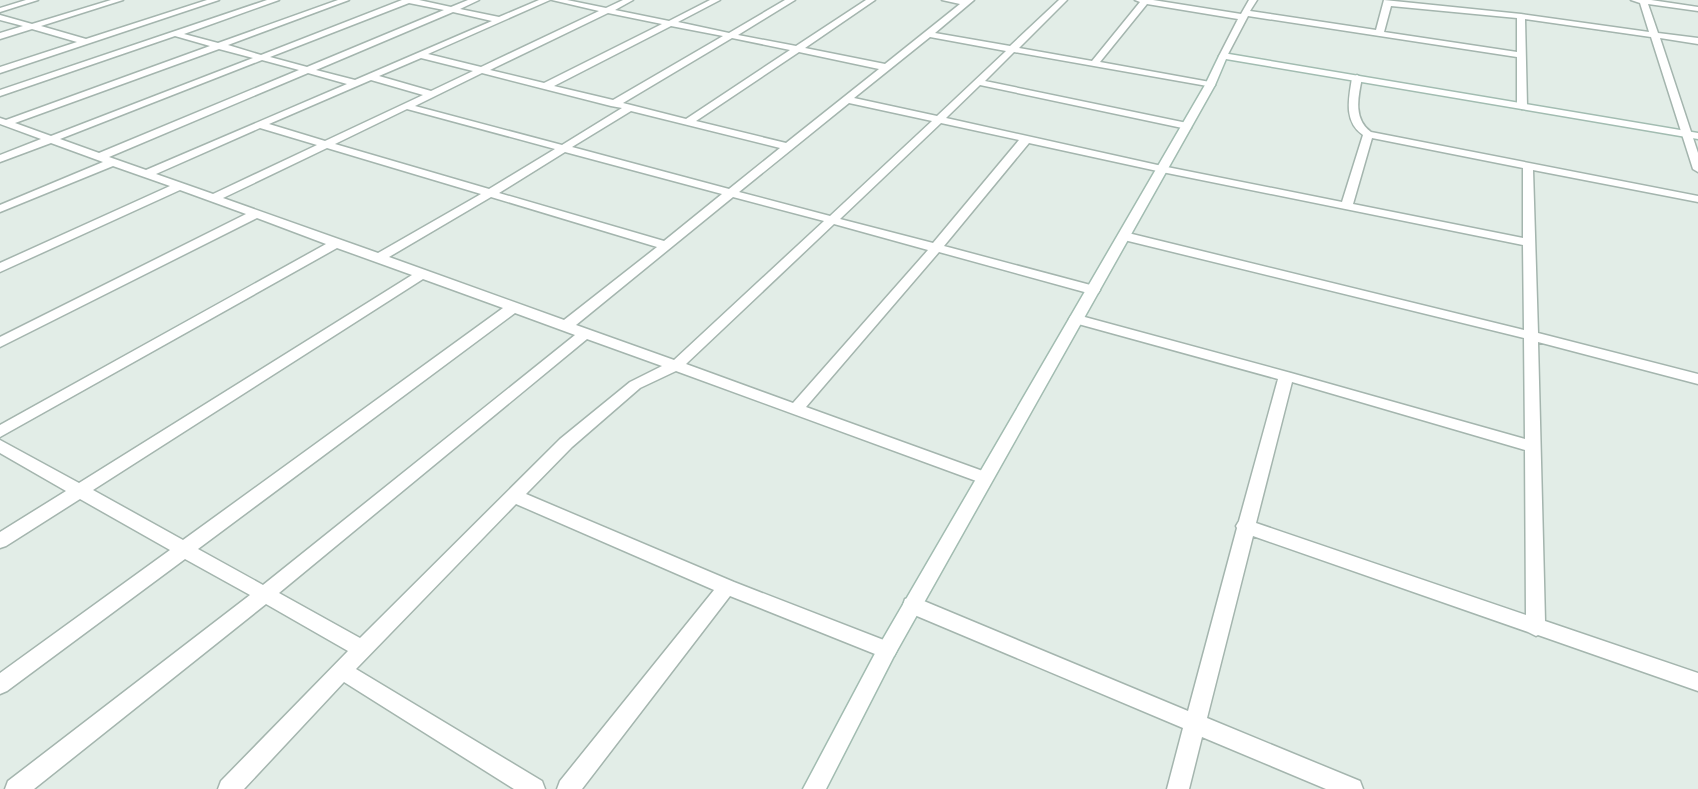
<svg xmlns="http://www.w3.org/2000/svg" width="1698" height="789" viewBox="0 0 1698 789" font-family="'IBM Plex Sans',sans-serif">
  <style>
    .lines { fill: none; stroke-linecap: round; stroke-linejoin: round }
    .street-casing { stroke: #a4b5ae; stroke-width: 3 }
    .secondary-casing { stroke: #a2bcb1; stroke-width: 3 }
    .street { fill: #fff; fill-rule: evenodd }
    .secondary { fill: #fff; fill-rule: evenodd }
  </style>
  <rect width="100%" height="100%" fill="#e2ede7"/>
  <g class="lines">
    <defs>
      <path id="street" d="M26,0H38L0,12V8Z
        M111,0H123L41,26L86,39L207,0H219L0,73V67L77,42L32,29L0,39V33L23,26L0,20V15L32,24Z
        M267,0H279L184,34L218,43L338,0H349L228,45L261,55L402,0H419L451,7L468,0H479L460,9L499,17L539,0H550L428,54L481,67L599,11L552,0H567L606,8L623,0H633L615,10L669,21L710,0H720L678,22L729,33L785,0H795L738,35L796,46L866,0H875L805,48L885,64L960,4L942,0H974L935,33L1010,46L1059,0H1067L1019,48L1092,61L1140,2L1135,0H1153L1241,14L1249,0H1257L1250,11L1376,30L1384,0L1521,14L1649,32L1640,3L1631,0H1651L1698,7V11L1648,4L1658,33L1698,38V44L1660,38L1698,153V172L1693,169L1651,37L1525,19L1527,106L1522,109L1517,106V57L1248,16L1227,56L1223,59L1219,56L1238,19L1147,4L1100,62L1210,82L1215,85L1213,87L1014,52L985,81L1187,123L1191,124V128L1187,129L980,85L946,118L1162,166L1342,202L1363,135C1343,121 1349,98 1352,78L1357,75L1362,78C1358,97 1353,119 1371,132L1698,196V202L1533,170L1538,333L1698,374V384L1538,342L1545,621L1698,673V691L1538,635L1536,636L1528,632L1253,536L1207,718L1360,781L1363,789H1326L1202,737L1189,789H1167L1183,728L905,611L903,605L905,599L912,597L919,599L1188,711L1237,528L1236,526L1239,521L1278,379L1071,322L1069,319L1071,316H1081L1291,373L1525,439L1524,338L1120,239L1118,236L1124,232L1524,330L1523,245L1162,172L1029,143L944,246L1098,287L1100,290L1098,293H1088L939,252L806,407L991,474L993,478L991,482L985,484L979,482L676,371L640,388L572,447L526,494L734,582L894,644L897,650L894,656L887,658L880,656L730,596L582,789H557L560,781L714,590L516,504L356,669L542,781L545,789H514L344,682L244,789H218L221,781L348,651L266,604L34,789H5L8,781L250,595L185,559L7,691L0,694V673L170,550L80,499L6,546L0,548V532L66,491L0,453V440L79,483L412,275L337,248L0,437V425L326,244L257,218L0,347V337L246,214L180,190L0,272V263L170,186L113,166L0,212V205L103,162L51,143L0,162V155L41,139L0,124V118L6,120L210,46L175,36L0,96V90ZM409,3L444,10L307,67L270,57ZM1391,6L1517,18V52L1384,32ZM453,12L492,21L355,80L316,70ZM608,13L662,24L544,83L490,70ZM671,26L723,36L613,100L554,86ZM930,37L1006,51L937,116L854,98ZM732,38L790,50L686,119L623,103ZM219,49L253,58L51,136L15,123ZM799,52L879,69L786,143L696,121ZM421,58L473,71L431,91L379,76ZM262,60L299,70L99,153L60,139ZM308,73L347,84L146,170L109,157ZM482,73L611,106L622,108L562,145L415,106ZM371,80L423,95L325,141L269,124ZM849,103L932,121L830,216L739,192ZM407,109L555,149L489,189L335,144ZM631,111L780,148L729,189L572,147ZM941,123L1019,140L933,243L840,219ZM260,128L317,145L213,194L156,174ZM1372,138L1523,168V238L1353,204ZM327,148L481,194L378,253L223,198ZM565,152L722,194L664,241L499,193ZM491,197L657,247L564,320L389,257ZM733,197L824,221L674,360L576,325ZM834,224L928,250L793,403L686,364ZM423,279L503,308L183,540L93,490ZM515,313L575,335L263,585L198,549ZM587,339L662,366L630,382L560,439L360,638L279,593ZM1292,382L1525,450L1526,615L1256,523Z"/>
      <path id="secondary" d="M1223,53L1698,133V139L1226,59L1215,85L894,656L826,789H803L880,644L1205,85L1219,56Z"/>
    </defs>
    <use href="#street" class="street-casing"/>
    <use href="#secondary" class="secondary-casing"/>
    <use href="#street" class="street"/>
    <use href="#secondary" class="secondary"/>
  </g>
</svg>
